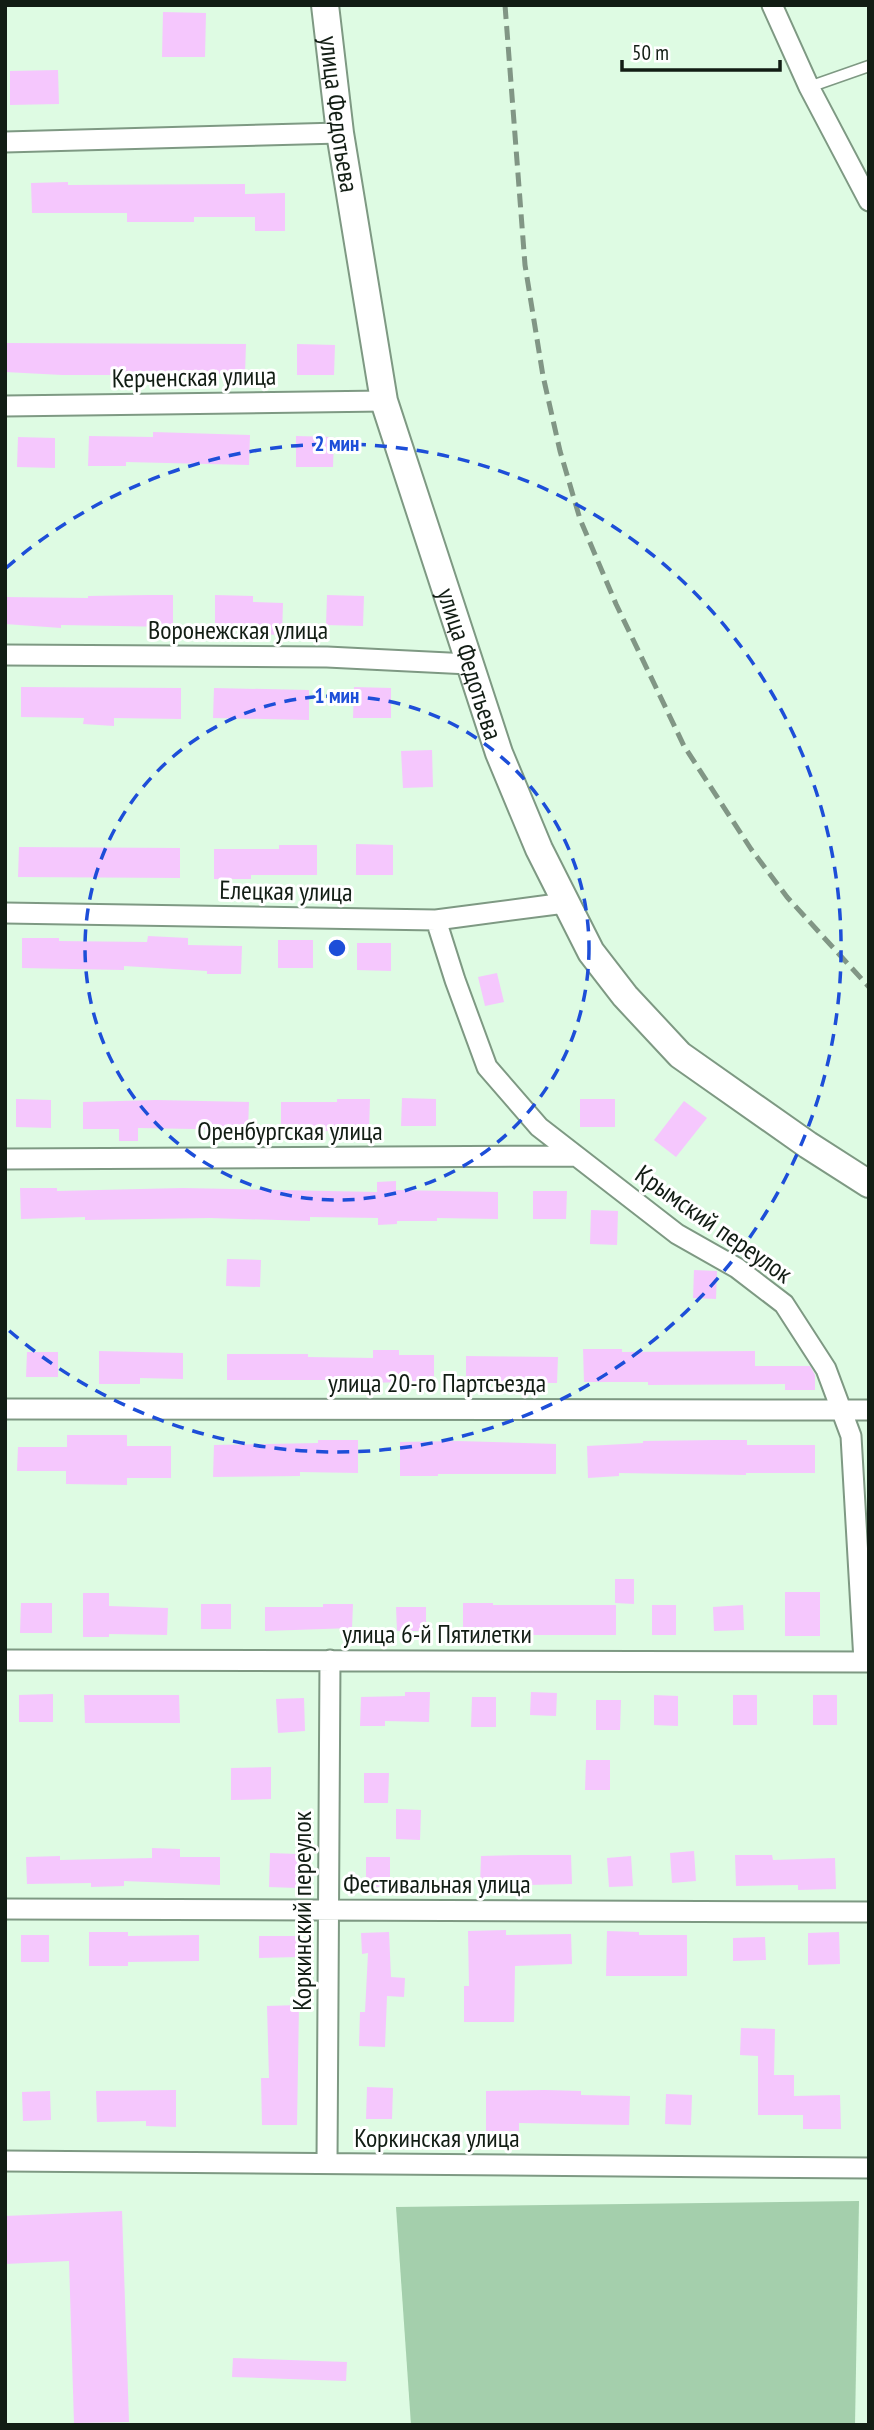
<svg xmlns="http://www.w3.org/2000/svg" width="874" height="2430" viewBox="0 0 874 2430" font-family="'PT Sans Narrow',sans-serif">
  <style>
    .green { fill: #a4cfac }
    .building { fill: #f5c7fd }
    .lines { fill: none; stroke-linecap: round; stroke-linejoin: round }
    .service-casing { stroke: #7e9983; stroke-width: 13 }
    .minor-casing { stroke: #7e9983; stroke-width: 23 }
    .secondary-casing { stroke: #7e9983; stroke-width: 30 }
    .service { stroke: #fff; stroke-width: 10 }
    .minor { stroke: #fff; stroke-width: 19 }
    .secondary { stroke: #fff; stroke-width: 26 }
    .rail { stroke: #819685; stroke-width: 5; stroke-dasharray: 14 7; stroke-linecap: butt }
    .ring { fill: none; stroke: #1d4ed8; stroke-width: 3.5; stroke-dasharray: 12 9 }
    .labels { text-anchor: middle; stroke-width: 6; stroke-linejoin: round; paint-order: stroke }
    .street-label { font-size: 26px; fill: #121d14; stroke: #fff }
    .centre { fill: #1d4ed8; stroke: #fff; stroke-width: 3.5 }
    .ring-label { font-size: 21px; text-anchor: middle; font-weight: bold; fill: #1d4ed8; stroke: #fff; stroke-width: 6; stroke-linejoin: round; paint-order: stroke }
  </style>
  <rect width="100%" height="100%" fill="#defbe3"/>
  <path class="green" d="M859,2201L855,2425H411L396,2207Z"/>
  <path class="building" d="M163,12L206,13L205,57H162Z
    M58,70L59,104L10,105V71Z
    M68,182V185L245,184V194L285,193V231H255V217H194V222H127V213H32L31,183Z
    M5,343L246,344L245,374L123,373V375H62L5,372Z
    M297,344L335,345L334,375H297Z
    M153,432L250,435L249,465L126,462V466H88L89,436L153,437Z
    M296,436L334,437L333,467H296Z
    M18,437L55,438V468L17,467Z
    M148,595H173V627L61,625V628L5,624V597L88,598V596Z
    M215,595L253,596V602L283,603L282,635L256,634V626H215Z
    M327,595L364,596L363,626L326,625Z
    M21,687L181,688V719L114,718V726L83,724L84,718L21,717Z
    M354,687L391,688V718H353Z
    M214,688L309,690V720L213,718Z
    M432,750L433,787L403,788L401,751Z
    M356,844L393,845V875H356Z
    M279,845H317V875H251V879H214V849H279Z
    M19,847L180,848V878L18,877Z
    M148,936L188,938V945L242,946L241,974H207V971L124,966V970L22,968V938H59V941L147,942Z
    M278,940H313V968H278Z
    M357,943H391V971L357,970Z
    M497,973L504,1002L485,1006L478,977Z
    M402,1098L436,1099V1126H401Z
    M16,1099L51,1100V1128L16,1127Z
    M337,1099H370L369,1132L281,1130V1102H337Z
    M580,1099H615V1127H580Z
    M156,1100L249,1102L248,1130L138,1128V1141H119V1129H83V1102Z
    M684,1101L707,1118L676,1157L654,1140Z
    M396,1181V1190L498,1192V1219L437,1218V1221H397V1224L378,1225V1218L310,1217V1221L210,1218L85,1220V1217L21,1219L20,1188H57V1191L183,1188L377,1192V1182Z
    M533,1191H567L566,1219H533Z
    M591,1210L618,1211L617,1245L590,1244Z
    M227,1259L261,1260L260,1287L226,1286Z
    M694,1270L717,1271L716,1299L693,1298Z
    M583,1349H622V1352L755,1351V1366H810L815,1375V1390H785V1384L648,1385V1382H584Z
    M373,1350H399V1355H434V1381L370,1383H338V1380H227V1354H308V1357L373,1358Z
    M99,1351L183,1353V1379L140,1378V1384H99Z
    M27,1352H58V1377H26Z
    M466,1356L558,1357L557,1383L466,1382Z
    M67,1435H127V1446H171V1478H127V1485L66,1484V1471H17L18,1447H67Z
    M318,1440H358V1473L300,1472V1476L213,1477L214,1445L318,1443Z
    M714,1440H747V1445H815V1473H746V1475L619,1473V1476L588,1478L587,1446L643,1443V1441Z
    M458,1441L556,1444V1474H438V1476H400V1442Z
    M615,1579H634V1604L615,1603Z
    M785,1592H820V1636H785Z
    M83,1593H109V1606L168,1608L167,1635L109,1634V1637H83Z
    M21,1603H52V1633H20Z
    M463,1603H493V1605H616V1635H524V1628L463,1627Z
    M201,1604H231V1629H201Z
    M323,1604H353L352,1628L265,1631V1607H323Z
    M652,1605H676V1635H652Z
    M743,1605L744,1630L714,1631L713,1607Z
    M396,1607H426V1631H397Z
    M405,1692H430L429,1722L385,1721V1726H360L361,1697L405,1696Z
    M531,1692L557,1693L556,1716L530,1715Z
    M53,1694V1722H19V1695Z
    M84,1695H179L180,1723H85Z
    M654,1695L678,1696V1726L654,1725Z
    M733,1695H757V1725H733Z
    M813,1695H837V1725H813Z
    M472,1697H496V1727H471Z
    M304,1698L305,1731L278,1733L276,1699Z
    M596,1700H621L620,1730H596Z
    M586,1760H610V1790H585Z
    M271,1767V1799L231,1800V1768Z
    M364,1773H389L388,1803H364Z
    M396,1809L421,1810L420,1840L396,1839Z
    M152,1848L180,1849V1857H220V1885L124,1881V1886L91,1887V1883L27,1884L26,1857L60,1856V1860L152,1858Z
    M694,1851L696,1881L672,1883L670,1853Z
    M270,1853L298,1854L296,1888L269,1887Z
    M522,1855H571L572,1884L480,1886L481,1856Z
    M735,1855H772L773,1860L835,1858L836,1889L798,1890V1885L736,1886Z
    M631,1856L633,1886L609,1887L607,1858Z
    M366,1857H390V1887H366Z
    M506,1930V1935L571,1934L572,1964L515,1966L514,2022H464V1986H469L468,1931Z
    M607,1931L639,1932V1935H687V1976H606Z
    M89,1932H128V1936L199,1935V1961L128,1962V1966H89Z
    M389,1932L391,1977L405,1978L404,1997L387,1996L385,2047L359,2046L360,2012H365L368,1953L362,1954L361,1933Z
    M839,1932L840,1964L808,1965V1933Z
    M21,1935H49V1962H21Z
    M259,1936H297L298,1957L259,1958Z
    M765,1937L766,1960L733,1961V1938Z
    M299,2005L297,2125H262L261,2078H269L267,2006Z
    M741,2028L775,2029L774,2075H794V2096L840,2095L841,2129H803V2115H758V2056L740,2055Z
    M367,2087L393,2088L392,2119H366Z
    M176,2090V2127L146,2126V2121L97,2122L96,2091Z
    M545,2090L581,2091V2095L630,2096L629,2125L519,2123V2131H486V2091Z
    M50,2091L51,2120L23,2121L22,2092Z
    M666,2094L692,2095L691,2125L665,2124Z
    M122,2211L129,2422L74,2423L69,2261L5,2264V2216Z
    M233,2358L347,2362L346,2381L232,2377Z"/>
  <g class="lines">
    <defs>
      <path id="service" d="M809,87L869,66"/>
      <path id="minor" d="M772,5L809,87L869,201
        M5,142L340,133
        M5,406L384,401
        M5,655L327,657L469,664
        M5,913L436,920L565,903
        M436,920L455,980L487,1067L539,1127L677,1234L737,1268L784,1304L826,1369L851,1436L864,1661
        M5,1159L575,1156
        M5,1409L869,1410
        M5,1660L869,1662
        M5,1909L869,1912
        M5,2161L869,2168
        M327,2163L330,1660"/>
      <g id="secondary">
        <path id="s1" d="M325,5L340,133L384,401L499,753L539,849L591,952L625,996L680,1055L808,1145L869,1184"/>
      </g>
    </defs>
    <use href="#service" class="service-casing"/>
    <use href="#minor" class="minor-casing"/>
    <use href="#secondary" class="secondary-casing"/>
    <use href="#service" class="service"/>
    <use href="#minor" class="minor"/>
    <use href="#secondary" class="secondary"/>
    <path class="rail" d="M505,5L525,265L543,376L560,451L580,519L616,604L684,746L751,849L787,897L869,987"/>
  </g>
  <g class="ring">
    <circle cx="337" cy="948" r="252"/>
    <path d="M6 568A504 504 0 1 1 6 1328"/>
  </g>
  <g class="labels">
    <g class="street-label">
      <text dy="9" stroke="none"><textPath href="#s1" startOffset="110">улица Федотьева</textPath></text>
      <text transform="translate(194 377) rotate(-1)" y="9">Керченская улица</text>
      <text x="238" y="639">Воронежская улица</text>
      <text dy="9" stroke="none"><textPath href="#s1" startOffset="677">улица Федотьева</textPath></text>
      <text transform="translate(286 891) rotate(1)" y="9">Елецкая улица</text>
      <text x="290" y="1140">Оренбургская улица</text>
      <text transform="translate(714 1224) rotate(35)" y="9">Крымский переулок</text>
      <text x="437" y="1392">улица 20-го Партсъезда</text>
      <text x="437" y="1643">улица 6-й Пятилетки</text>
      <text x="437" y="1893">Фестивальная улица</text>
      <text transform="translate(302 1911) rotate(-90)" y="9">Коркинский переулок</text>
      <text x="437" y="2147">Коркинская улица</text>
    </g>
  </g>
  <circle cx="337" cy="948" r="10" class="centre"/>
  <g class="ring-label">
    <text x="337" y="451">2 мин</text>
    <text x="337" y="703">1 мин</text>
  </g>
  <rect width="874" height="2430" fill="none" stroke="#121d14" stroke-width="14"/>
  <path d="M622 60v10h158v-10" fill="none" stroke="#121d14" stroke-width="3.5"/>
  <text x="632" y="60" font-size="21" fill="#121d14" stroke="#ffffff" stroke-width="5" paint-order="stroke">50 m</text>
</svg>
